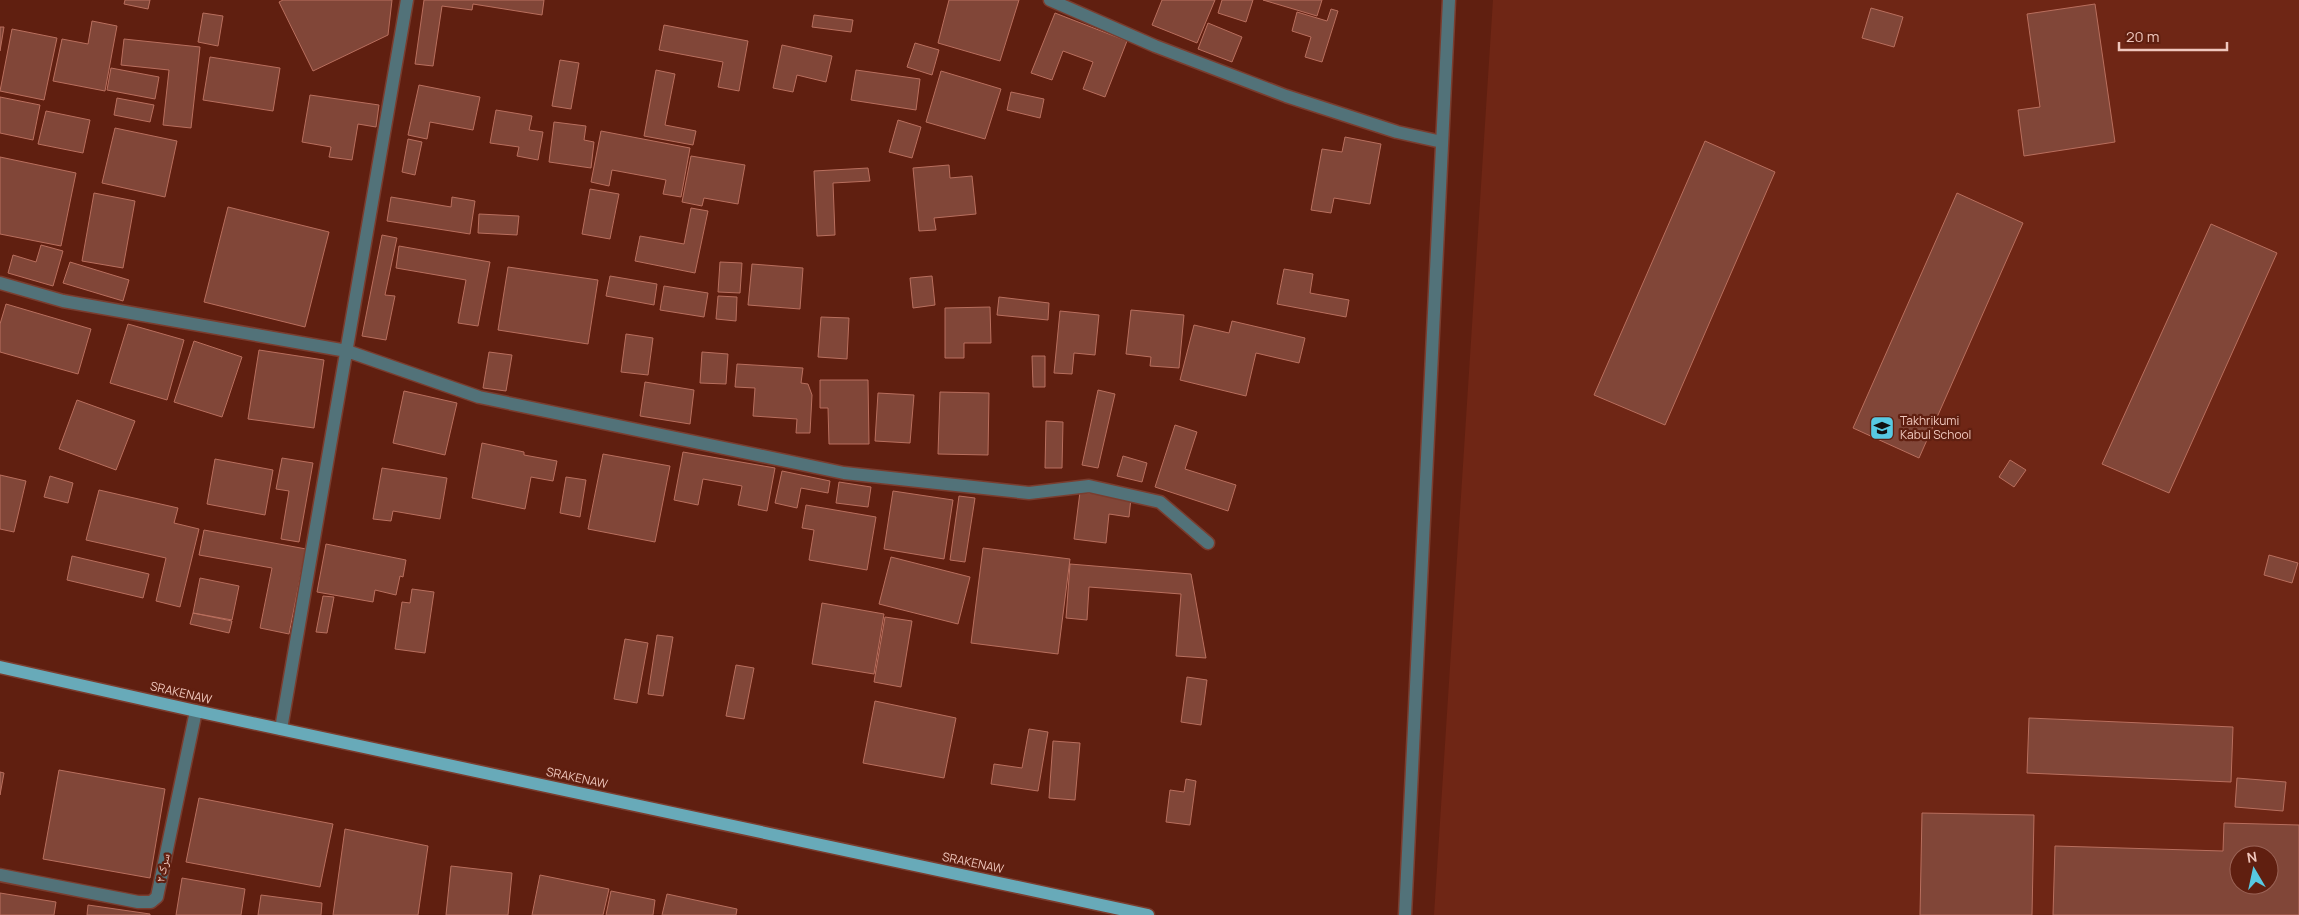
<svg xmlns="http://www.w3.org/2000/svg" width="2299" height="915" viewBox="0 0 2299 915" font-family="Manrope,'Noto Naskh Arabic',sans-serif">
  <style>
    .built { fill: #6f2615; fill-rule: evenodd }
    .building { fill: #814638; stroke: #b96f5e; fill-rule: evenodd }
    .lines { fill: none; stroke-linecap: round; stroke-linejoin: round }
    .minor-casing { stroke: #7a3d2f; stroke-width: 15 }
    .major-casing { stroke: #7a3d2f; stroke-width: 15 }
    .minor { stroke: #527279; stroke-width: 12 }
    .major { stroke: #68aab9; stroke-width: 12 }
    .labels { text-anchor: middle; stroke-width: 4.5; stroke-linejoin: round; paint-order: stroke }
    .poi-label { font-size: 12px; fill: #f0c7bd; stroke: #601f10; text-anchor: start }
    .street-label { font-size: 12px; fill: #f0c7bd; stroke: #601f10 }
  </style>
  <rect width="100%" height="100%" fill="#601f10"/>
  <path class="built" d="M1493,0H2299V915H1434ZM2239,855H2269V885H2239Z"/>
  <path class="building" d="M125,0H150L148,9L124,4Z
    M283,0H392L388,35L313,71L279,2Z
    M424,0H544L542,15L473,4L472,10L442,6L433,66L415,64Z
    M949,0H1019L1000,61L938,43Z
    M1162,0H1215L1197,43L1152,25Z
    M1222,0H1253L1246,22L1218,13Z
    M1263,0H1322L1317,16Z
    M2095,4L2115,142L2024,156L2018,110L2040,107L2027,14Z
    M1871,8L1903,17L1894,47L1862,38Z
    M1331,9L1338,11L1322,62L1305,57L1311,37L1292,31L1297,12L1327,21Z
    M203,13L223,16L218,46L198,42Z
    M1055,13L1127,41L1105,97L1083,89L1093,62L1063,51L1052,80L1031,73Z
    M814,15L853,20L851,32L812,27Z
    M92,21L117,26L105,91L53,81L62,39L88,44Z
    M1208,23L1242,37L1232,62L1198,49Z
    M664,25L748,41L739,91L718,87L723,62L659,50Z
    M0,27H4L0,51Z
    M12,29L57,38L44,100L0,91Z
    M124,39L200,47L191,128L163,125L169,70L121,65Z
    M915,43L939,50L932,75L907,67Z
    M782,45L832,56L826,82L797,75L793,92L773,88Z
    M210,57L280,68L273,111L203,100Z
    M560,60L579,63L571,109L552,106Z
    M111,68L159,77L155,99L107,90Z
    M656,70L675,74L665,125L696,131L693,145L644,136Z
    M856,70L920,79L916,110L851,100Z
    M941,71L1001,89L985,139L926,122Z
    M419,85L480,97L473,130L430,122L427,139L408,135Z
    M1011,92L1044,99L1040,118L1007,110Z
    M310,95L379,105L376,127L358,124L352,160L329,157L331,147L302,142Z
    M0,97L40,105L33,140L0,133Z
    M117,98L154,105L150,122L114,115Z
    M496,110L532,116L529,130L543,132L538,160L517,156L519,147L490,143Z
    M46,111L90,120L83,153L38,144Z
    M898,120L921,127L912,158L889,152Z
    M554,122L586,126L584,140L594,142L591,168L549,162Z
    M115,128L177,141L165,197L102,183Z
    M601,131L690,148L681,197L663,194L666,180L612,170L609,186L591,182Z
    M1345,137L1381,144L1370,204L1334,198L1331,213L1311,210L1322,149L1342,152Z
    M408,139L422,142L415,175L402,172Z
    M1705,141L1775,172L1665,425L1594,395Z
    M691,156L745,165L738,204L704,198L702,206L682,202Z
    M0,157L76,173L61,246L0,234Z
    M949,165L950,178L972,176L976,214L934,218L936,230L919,231L913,168Z
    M868,168L870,181L833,183L835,235L817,236L814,171Z
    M590,189L619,194L610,239L582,234Z
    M94,193L135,201L123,268L82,261Z
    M1957,193L2023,223L1919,458L1853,428Z
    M391,197L451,207L452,197L475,201L470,234L387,221Z
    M228,207L329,232L305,327L204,302Z
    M691,208L708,211L695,273L635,261L640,236L684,244Z
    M479,214L519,216L517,235L478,233Z
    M2211,224L2277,253L2169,493L2102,464Z
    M382,235L397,238L385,295L395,296L386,340L362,336Z
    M41,245L63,251L53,286L8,273L13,255L36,262Z
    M399,246L490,262L478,326L458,323L466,280L396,268Z
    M70,262L129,280L123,301L63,283Z
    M720,262L742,263L740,293L718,292Z
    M752,264L803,268L800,309L748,305Z
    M508,267L598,280L588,344L498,330Z
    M1284,269L1313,274L1310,293L1349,300L1346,317L1277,304Z
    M610,276L657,284L654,305L606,296Z
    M932,276L935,305L913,308L910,278Z
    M664,286L708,293L704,317L660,310Z
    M718,296L737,297L736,321L716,319Z
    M999,297L1049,303L1048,320L997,315Z
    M6,304L91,329L78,374L0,352V324Z
    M990,307L991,343H964V358H945V308Z
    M1131,310L1184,315L1179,368L1150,366L1151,357L1126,354Z
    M1060,311L1099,315L1095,355L1074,353L1072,374L1054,373Z
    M821,317L849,318L847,359L818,357Z
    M1232,321L1305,338L1299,363L1256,353L1246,396L1180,380L1194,325L1229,333Z
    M128,324L184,340L167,400L110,383Z
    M626,334L653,338L648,375L621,372Z
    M194,341L242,357L222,417L174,402Z
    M259,350L324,360L314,428L248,419Z
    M489,352L512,355L506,391L483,388Z
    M702,352L728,354L726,384L700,383Z
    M1032,356H1045V387H1033Z
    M737,364L803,368L801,383L808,384L812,395L810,433H796L797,419L753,416L755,388L735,387Z
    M820,380H868L869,444H829L828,408H820Z
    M645,382L694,390L690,424L640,416Z
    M1098,390L1115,394L1098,468L1082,465Z
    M404,391L457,403L445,455L393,443Z
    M940,392L989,393L988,455L938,454Z
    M878,393L914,395L910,443L875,441Z
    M77,400L135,421L116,470L59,449Z
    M1046,421L1063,422L1062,468H1045Z
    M1175,425L1197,432L1185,469L1236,485L1228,511L1155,487Z
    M482,443L524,452V455L557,461L553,481L531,477L525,509L472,498Z
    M683,452L775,468L767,511L738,505L742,486L703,479L698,505L674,500Z
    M603,454L670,466L655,542L588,529Z
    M1123,456L1147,463L1142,482L1117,476Z
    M282,458L313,463L299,542L281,539L289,491L276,489Z
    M215,459L273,470L265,515L207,504Z
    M2010,460L2026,470L2014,487L1999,477Z
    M382,468L447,478L440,519L393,511L391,521L373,519Z
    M782,471L830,481L828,493L801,488L797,508L775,503Z
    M0,475L26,481L14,532L0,529Z
    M50,476L73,483L68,503L44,497Z
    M566,477L586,480L580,517L560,513Z
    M839,482L871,487L868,507L836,503Z
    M99,490L178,508L174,523L199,529L180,607L156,601L166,558L86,540Z
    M893,491L953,500L944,559L884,549Z
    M1080,492L1131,498L1129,517L1109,514L1106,543L1074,539Z
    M959,496L975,498L965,562L950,560Z
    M806,505L876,517L867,570L809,560L814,530L802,528Z
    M204,530L306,549L289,634L260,628L272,568L199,555Z
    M326,544L406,560L403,577L400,576L396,595L375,590L373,602L317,592Z
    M983,548L1070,559L1058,654L971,643Z
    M2269,555L2298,563L2292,583L2264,575Z
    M72,556L149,574L143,598L67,580Z
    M891,557L970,577L958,624L879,604Z
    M1070,564L1191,574L1206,658L1176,656L1181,594L1089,587L1087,620L1066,618Z
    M200,578L239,586L232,620L193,613Z
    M412,589L434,592L425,653L395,649L402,602L410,603Z
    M323,596L334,597L327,633L316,632Z
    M822,603L884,614L874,674L812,664Z
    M193,613L232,621L229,633L190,624Z
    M885,617L912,621L901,687L874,682Z
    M657,635L673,637L663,696L648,694Z
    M625,639L648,643L637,703L614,699Z
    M736,665L754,668L744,719L726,716Z
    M1187,677L1207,680L1201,725L1181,722Z
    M875,701L956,718L944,778L863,763Z
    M2029,718L2233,727L2231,782L2027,773Z
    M1029,729L1048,732L1038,791L991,784L994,764L1022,768Z
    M1053,741L1080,743L1075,800L1049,798Z
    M59,770L165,789L150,878L43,859Z
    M0,772L4,773L0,795Z
    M2237,778L2286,782L2283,811L2235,807Z
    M1186,779L1196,781L1190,825L1166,822L1170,790L1184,792Z
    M199,798L333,824L320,887L186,862Z
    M1922,813L2034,815L2032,915H1920Z
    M2224,823L2299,825V915H2053L2055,846L2223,851ZM2239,855H2269V885H2239Z
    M345,829L428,846L418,915H333Z
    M451,866L512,873L508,915H446Z
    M540,875L609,889L603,915H532Z
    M182,878L245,889L241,915H176Z
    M611,891L655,900L653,915H606Z
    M0,893L56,902L54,915H0Z
    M667,894L737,909L736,915H662Z
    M261,895L322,903L321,915H258Z
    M88,905L150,914V915H87Z"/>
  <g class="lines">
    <defs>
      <path id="minor" d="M1050,0L1155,46L1286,96L1397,132L1442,142
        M0,283L63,301L347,351L479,397L844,473L1029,493L1089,486L1160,502L1208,543
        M281,729L407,0
        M0,875L138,902H151L157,897L196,711
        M1405,915L1449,0"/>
      <path id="major" d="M0,667L196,711L1148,915"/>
    </defs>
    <use href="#minor" class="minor-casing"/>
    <use href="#major" class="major-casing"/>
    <use href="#minor" class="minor"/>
    <use href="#major" class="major"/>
  </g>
  <defs>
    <symbol id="school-square" viewBox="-11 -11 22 22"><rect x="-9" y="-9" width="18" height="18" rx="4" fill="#57c9e2" stroke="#601f10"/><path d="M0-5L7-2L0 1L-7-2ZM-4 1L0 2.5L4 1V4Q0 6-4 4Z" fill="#111"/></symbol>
  </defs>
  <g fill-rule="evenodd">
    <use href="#school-square" x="1868" y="414" width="28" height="28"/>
  </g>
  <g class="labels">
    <g class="poi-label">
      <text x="1900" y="425">Takhrikumi<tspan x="1900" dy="14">Kabul School</tspan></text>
    </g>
    <g class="street-label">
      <text transform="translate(181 693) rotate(13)" y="4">SRAKENAW</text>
      <text transform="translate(577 778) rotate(12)" y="4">SRAKENAW</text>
      <text transform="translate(973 863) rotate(12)" y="4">SRAKENAW</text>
      <text transform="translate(163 868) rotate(-78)" y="4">سرک ۲</text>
    </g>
  </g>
  <g transform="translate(2254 870) rotate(351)"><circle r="24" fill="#601f10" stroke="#9a6255"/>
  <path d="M0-4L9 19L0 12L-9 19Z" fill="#57c9e2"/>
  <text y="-8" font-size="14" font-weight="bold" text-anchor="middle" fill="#f0c7bd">N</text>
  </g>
  <path d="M2119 42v8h108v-8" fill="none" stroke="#f0c7bd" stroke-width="2.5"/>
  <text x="2126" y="42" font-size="15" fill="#f0c7bd" stroke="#601f10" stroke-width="4" paint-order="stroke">20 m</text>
</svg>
